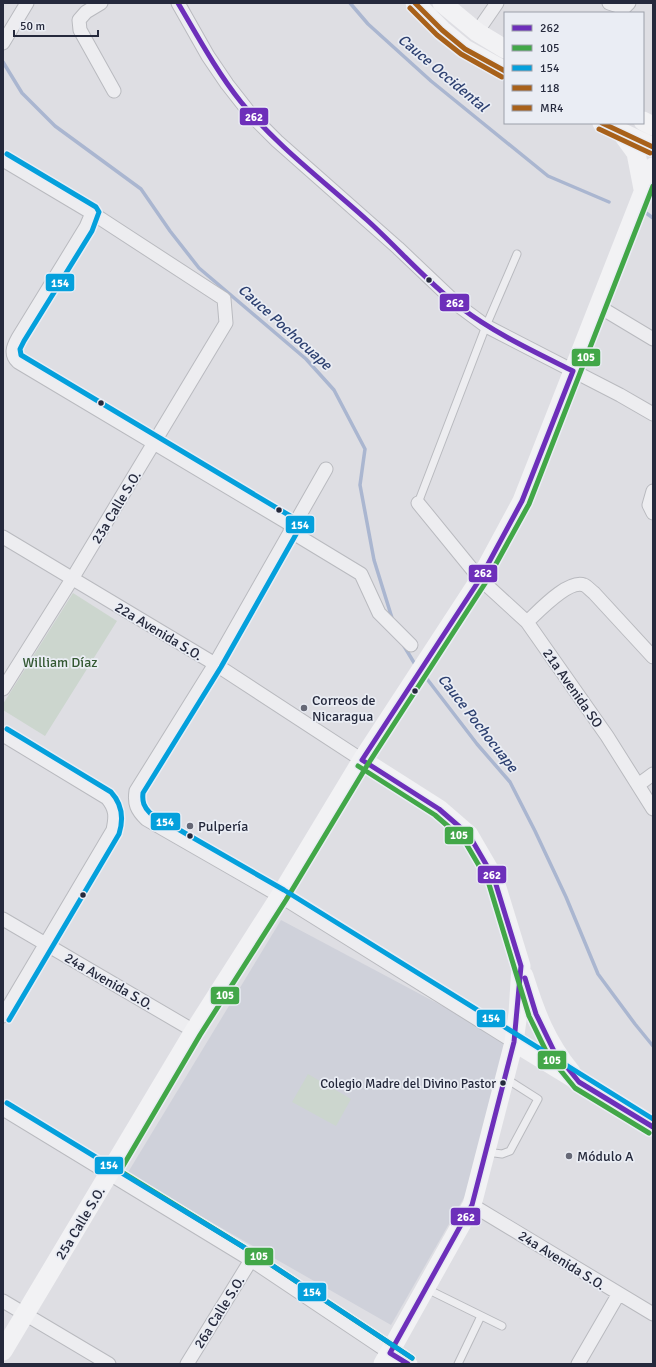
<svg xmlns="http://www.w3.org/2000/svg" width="656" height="1367" viewBox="0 0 656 1367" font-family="Signika,sans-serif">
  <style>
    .built { fill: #cfd1da }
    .green { fill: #ccd6ce }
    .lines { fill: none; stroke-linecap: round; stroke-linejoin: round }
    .stream { stroke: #aab6d0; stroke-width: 3.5 }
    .lane-casing { stroke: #b9babf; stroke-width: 9 }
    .street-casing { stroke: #b9babf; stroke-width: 15 }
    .lane { stroke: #ededf0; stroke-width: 7 }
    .street { stroke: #ededf0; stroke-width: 13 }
    .secondary { stroke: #f2f2f4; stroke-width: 19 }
    .bus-1-casing { stroke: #eaedf4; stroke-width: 8 }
    .bus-2-casing { stroke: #eaedf4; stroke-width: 8 }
    .bus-3-casing { stroke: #eaedf4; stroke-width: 8 }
    .bus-4-casing { stroke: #eaedf4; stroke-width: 8 }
    .bus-5-casing { stroke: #eaedf4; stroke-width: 8 }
    .bus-1 { stroke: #6d2fba; stroke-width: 5 }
    .bus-2 { stroke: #42a748; stroke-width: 5 }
    .bus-3 { stroke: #04a0dc; stroke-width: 5 }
    .bus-4 { stroke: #a8611a; stroke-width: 5 }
    .bus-5 { stroke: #a8611a; stroke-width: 5 }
    .bus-dot { fill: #25293c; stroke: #eaedf4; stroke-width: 1.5 }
    .poi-dot { fill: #666876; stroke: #eaedf4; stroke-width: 1.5 }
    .labels { text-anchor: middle; stroke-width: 3.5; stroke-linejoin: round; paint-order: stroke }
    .bus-label { font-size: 13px; fill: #25293c; stroke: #eaedf4; text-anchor: end }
    .street-label { font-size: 14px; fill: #25293c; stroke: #eaedf4 }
    .park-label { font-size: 14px; fill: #335832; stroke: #eaedf4 }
    .poi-label { font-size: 14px; fill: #25293c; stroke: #eaedf4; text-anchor: start }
    .water-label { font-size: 15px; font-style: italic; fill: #2e4171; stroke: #eaedf4 }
    .line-badge { stroke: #eaedf4; stroke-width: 1.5 }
    .badge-label { font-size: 11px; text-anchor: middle; font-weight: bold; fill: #fff }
  </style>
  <rect width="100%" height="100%" fill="#dedee3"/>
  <path class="built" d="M281,920L510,1042L465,1196L391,1325L127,1174Z"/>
  <path class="green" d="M73,593L117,621L45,736L3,710V704Z
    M308,1074L351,1099L336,1126L292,1102Z"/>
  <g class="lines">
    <path class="stream" d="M350,3L368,24L431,81L548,176L609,202
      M3,62L22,93L55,126L141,189L170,231L199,268L306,359L334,390L365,449L360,485L374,560L392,618
      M642,210L653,218
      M404,646L416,666
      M424,675L477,744L510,782L535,831L566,897L598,974L635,1024L653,1046"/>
    <defs>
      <path id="lane" d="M418,503L486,326L517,254
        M487,1152L502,1154L510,1151L538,1099L505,1078
        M427,1289L502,1326
        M458,1364L481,1316"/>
      <path id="street" d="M101,3L86,12L79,20L80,30L114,91
        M178,3L208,56L227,84L252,116L277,141L398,248L459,306L486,326L620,395L653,414
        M609,3L624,8L629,3
        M477,32L497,3
        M3,43L27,3
        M3,160L92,213L224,299L226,323L72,579L3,689
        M92,213L86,227L18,338C13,347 10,354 18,362L293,526
        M598,306L653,339
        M326,469L215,664L136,791C134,804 137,810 146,819L280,896L514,1042
        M653,491L649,505L653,513
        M418,503L480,579L527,622L607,736L653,809
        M290,531L361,574L379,613L411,645
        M3,537L215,664L362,760
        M527,622C538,612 568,579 584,585C587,586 591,591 594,593L653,657
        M3,735L107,798C116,809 116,816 113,830L3,1016
        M638,785L653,774
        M3,919L194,1031
        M3,1109L251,1260L390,1353
        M472,1205L653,1314
        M3,1301L109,1364
        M187,1364L251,1260
        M578,1364L618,1295"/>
    </defs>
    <use href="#lane" class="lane-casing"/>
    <use href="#street" class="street-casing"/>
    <use href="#lane" class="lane"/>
    <use href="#street" class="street"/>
    <path class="secondary" d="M415,3L442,30L465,49L505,71
      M442,3L477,32L505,49
      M643,121L653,126
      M602,123L653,147
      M620,131L636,153L643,189L646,188
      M362,760L439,809L469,835L494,878L521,966L518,1013L514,1042L472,1205L383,1364
      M524,976C536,1014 546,1041 571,1072
      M514,1042L653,1127
      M3,1351L194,1031L280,896L362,760L480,579L522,501L653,167
      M390,1353L408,1364"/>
    <defs>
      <path id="bus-1" d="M178,3C198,37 217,72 241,102C278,147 325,182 367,220C399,249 426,281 460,307C494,333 535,352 573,371
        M362,760L439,809L469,835L494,878L521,966L514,1042L472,1205L390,1353L408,1364
        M362,760L480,579L522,501L573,371
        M525,978L536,1014L554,1051L579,1082L653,1127"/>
      <path id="bus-2" d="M358,766L435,815L464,840L488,881L529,1016L548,1055L575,1088L649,1133
        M412,1358L255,1254L120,1171L200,1035L286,900L368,764L486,582L529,504L653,186"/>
      <path id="bus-3" d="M7,154L96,207L99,212L92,231L24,341L20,349L21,355L297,520L300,525L299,529L221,667L143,793C142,802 144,807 150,813L284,890L653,1119
        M7,729L111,792C122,804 124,818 119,834L9,1020
        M7,1103L255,1254L412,1358"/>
      <path id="bus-4" d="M415,3L442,30L465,49L505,71
        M602,123L653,147"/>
      <path id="bus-5" d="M410,8L437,35L461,54L502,77
        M599,129L650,153"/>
    </defs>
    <use href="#bus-1" class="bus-1-casing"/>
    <use href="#bus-2" class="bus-2-casing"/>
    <use href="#bus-3" class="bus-3-casing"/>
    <use href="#bus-4" class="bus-4-casing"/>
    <use href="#bus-5" class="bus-5-casing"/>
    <use href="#bus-1" class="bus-1"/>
    <use href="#bus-2" class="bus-2"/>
    <use href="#bus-3" class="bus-3"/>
    <use href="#bus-4" class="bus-4"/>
    <use href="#bus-5" class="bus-5"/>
  </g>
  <g class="bus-dot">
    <circle cx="429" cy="280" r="3.5"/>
    <circle cx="101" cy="403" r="3.5"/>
    <circle cx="279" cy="510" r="3.5"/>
    <circle cx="415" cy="691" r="3.5"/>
    <circle cx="190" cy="836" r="3.5"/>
    <circle cx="83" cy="895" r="3.5"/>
    <circle cx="503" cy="1083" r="3.5"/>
  </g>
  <g class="poi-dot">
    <circle cx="304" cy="708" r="4"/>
    <circle cx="190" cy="826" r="4"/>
    <circle cx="569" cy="1156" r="4"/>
  </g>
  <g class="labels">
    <g class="bus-label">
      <text x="496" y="1088">Colegio Madre del Divino Pastor</text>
    </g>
    <g class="street-label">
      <text transform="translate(116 507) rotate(-59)" y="5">23a Calle S.O.</text>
      <text transform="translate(159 631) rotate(31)" y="5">22a Avenida S.O.</text>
      <text transform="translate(573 688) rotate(55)" y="5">21a Avenida SO</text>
      <text transform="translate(109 981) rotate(30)" y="5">24a Avenida S.O.</text>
      <text transform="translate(80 1223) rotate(-59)" y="5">25a Calle S.O.</text>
      <text transform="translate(562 1260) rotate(32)" y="5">24a Avenida S.O.</text>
      <text transform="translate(219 1312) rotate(-58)" y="5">26a Calle S.O.</text>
    </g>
    <g class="park-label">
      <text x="60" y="667">William Díaz</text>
    </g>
    <g class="poi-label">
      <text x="312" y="705">Correos de<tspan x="312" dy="16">Nicaragua</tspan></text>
      <text x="198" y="831">Pulpería</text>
      <text x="577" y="1161">Módulo A</text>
    </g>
    <g class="water-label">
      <text transform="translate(443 73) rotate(40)" y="5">Cauce Occidental</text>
      <text transform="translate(285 327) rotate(42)" y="5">Cauce Pochocuape</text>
      <text transform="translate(478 723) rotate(52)" y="5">Cauce Pochocuape</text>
    </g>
  </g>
  <g class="line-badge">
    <rect x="239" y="107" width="30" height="19" rx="4" fill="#6d2fba"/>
    <rect x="45" y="273" width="30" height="19" rx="4" fill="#04a0dc"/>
    <rect x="439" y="293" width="31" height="19" rx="4" fill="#6d2fba"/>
    <rect x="571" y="348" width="30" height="19" rx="4" fill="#42a748"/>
    <rect x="285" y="515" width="30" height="19" rx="4" fill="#04a0dc"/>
    <rect x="468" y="564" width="30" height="19" rx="4" fill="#6d2fba"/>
    <rect x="150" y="812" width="31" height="19" rx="4" fill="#04a0dc"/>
    <rect x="444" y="826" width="30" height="19" rx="4" fill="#42a748"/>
    <rect x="477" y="865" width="30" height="19" rx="4" fill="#6d2fba"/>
    <rect x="210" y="986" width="30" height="19" rx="4" fill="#42a748"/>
    <rect x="476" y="1009" width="30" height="19" rx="4" fill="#04a0dc"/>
    <rect x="537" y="1050" width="30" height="20" rx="4" fill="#42a748"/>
    <rect x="94" y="1156" width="30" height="19" rx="4" fill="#04a0dc"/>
    <rect x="450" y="1207" width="31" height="19" rx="4" fill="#6d2fba"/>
    <rect x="244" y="1247" width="30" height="19" rx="4" fill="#42a748"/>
    <rect x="297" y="1282" width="30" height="20" rx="4" fill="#04a0dc"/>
  </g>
  <g class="badge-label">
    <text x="254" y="121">262</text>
    <text x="60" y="287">154</text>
    <text x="455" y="307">262</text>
    <text x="586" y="361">105</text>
    <text x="300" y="529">154</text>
    <text x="483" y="577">262</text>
    <text x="165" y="826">154</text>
    <text x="459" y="839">105</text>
    <text x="492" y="879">262</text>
    <text x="225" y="999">105</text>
    <text x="491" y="1022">154</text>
    <text x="552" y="1064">105</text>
    <text x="109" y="1169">154</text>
    <text x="466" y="1221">262</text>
    <text x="259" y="1260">105</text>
    <text x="312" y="1296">154</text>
  </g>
  <rect width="656" height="1367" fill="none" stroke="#25293c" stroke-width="8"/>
  <rect x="504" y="12" width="140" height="112" fill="#eaedf4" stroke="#9b9faa"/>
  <rect x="512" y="25" width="20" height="6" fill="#6d2fba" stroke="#9b9faa"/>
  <text x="540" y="32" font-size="12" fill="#25293c">262</text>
  <rect x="512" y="45" width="20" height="6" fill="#42a748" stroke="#9b9faa"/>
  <text x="540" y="52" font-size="12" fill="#25293c">105</text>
  <rect x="512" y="65" width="20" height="6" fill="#04a0dc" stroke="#9b9faa"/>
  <text x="540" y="72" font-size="12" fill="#25293c">154</text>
  <rect x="512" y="85" width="20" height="6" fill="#a8611a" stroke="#9b9faa"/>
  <text x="540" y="92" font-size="12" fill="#25293c">118</text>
  <rect x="512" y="105" width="20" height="6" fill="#a8611a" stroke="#9b9faa"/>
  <text x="540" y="112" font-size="12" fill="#25293c">MR4</text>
  <path d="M14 30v6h84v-6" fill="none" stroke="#25293c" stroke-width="2"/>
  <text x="20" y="30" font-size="12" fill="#25293c" stroke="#eaedf4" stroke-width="3" paint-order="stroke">50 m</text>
</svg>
